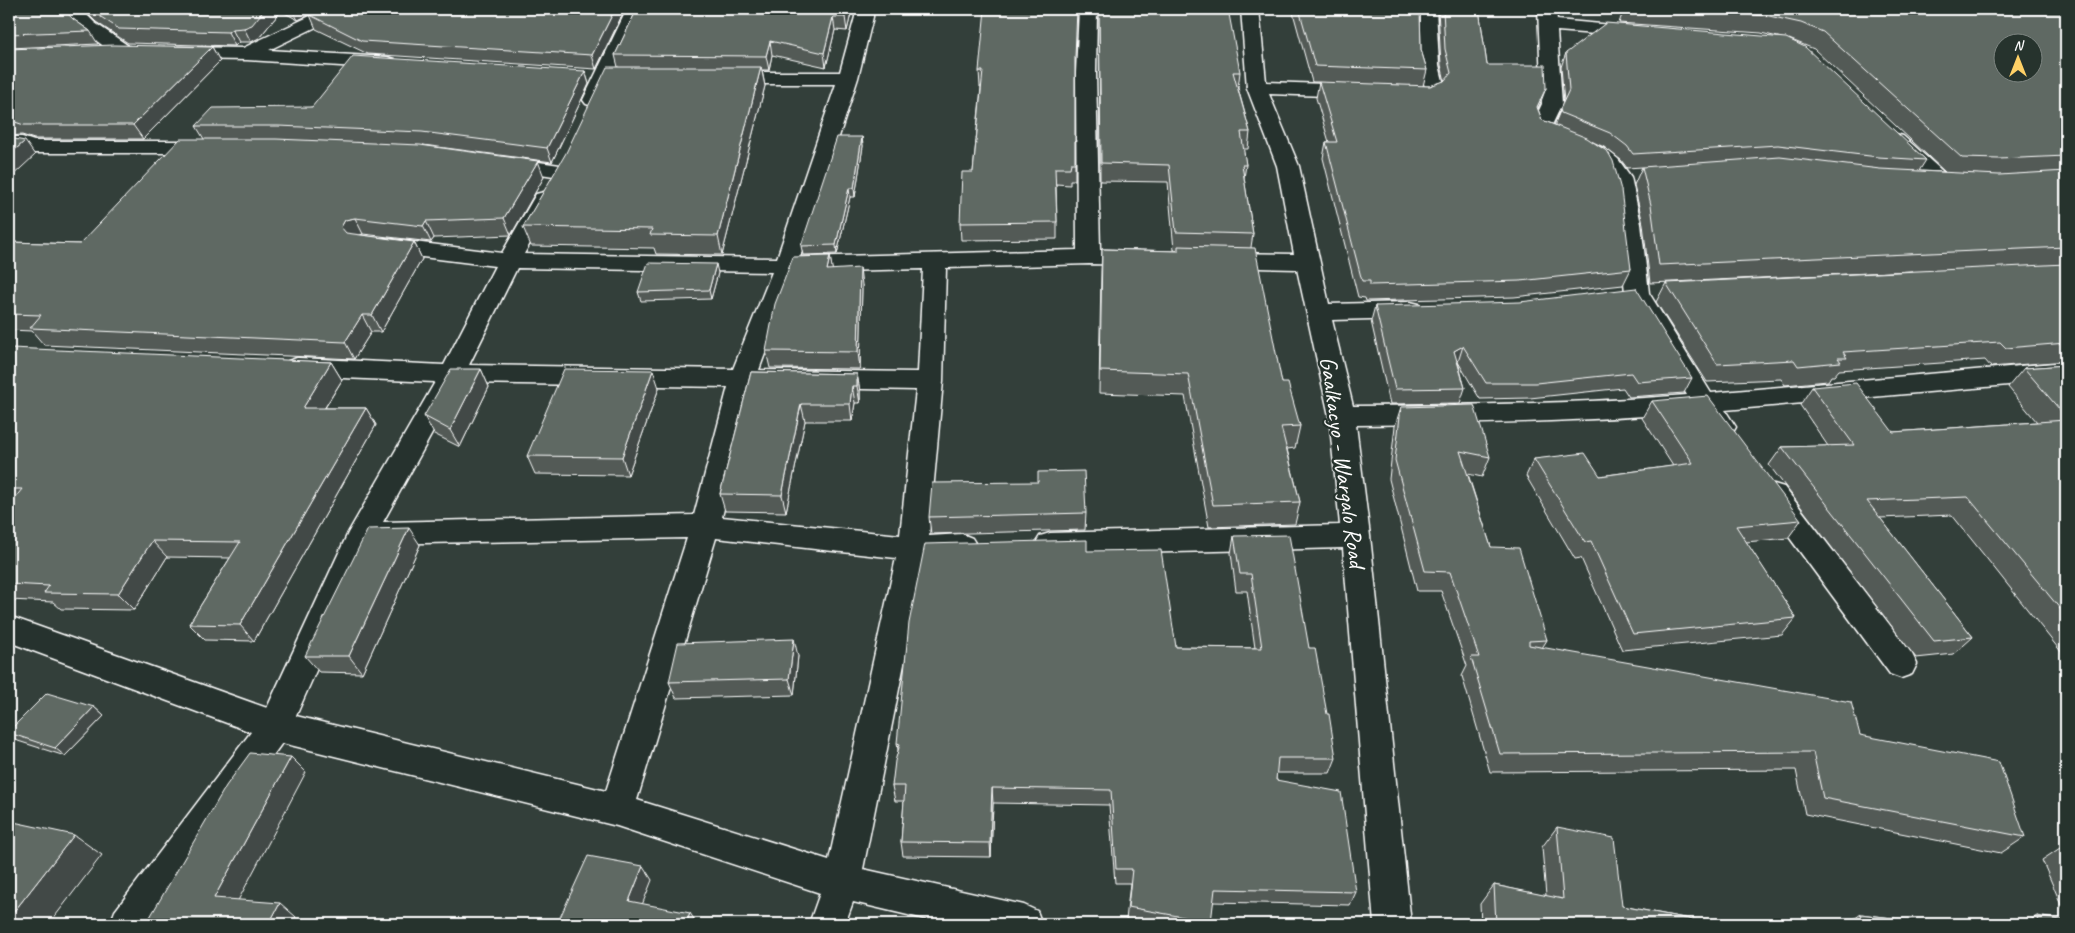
<svg xmlns="http://www.w3.org/2000/svg" width="2075" height="933" viewBox="0 0 2075 933" font-family="Caveat,sans-serif">
  <style>
    .lines { fill: none; stroke-linecap: round; stroke-linejoin: round }
    .minor-casing { stroke: #fff; stroke-width: 3 }
    .minor { fill: #26332d; fill-rule: evenodd }
    .wall { fill: #525a56; stroke: #fff; fill-rule: evenodd }
    .shaded-wall { fill: #424a46; stroke: #fff }
    .building { fill: #5f6964; stroke: #fff; fill-rule: evenodd }
    .labels { text-anchor: middle; stroke-width: 4.5; stroke-linejoin: round; paint-order: stroke }
    .street-label { font-size: 24px; fill: #fff; stroke: #26332d }
  </style>
  <rect width="100%" height="100%" fill="#333f3a"/>
  <filter id="ink" filterUnits="userSpaceOnUse"><feTurbulence type="fractalNoise" baseFrequency=".02" numOctaves="2"/><feDisplacementMap in="SourceGraphic" scale="10" xChannelSelector="R" yChannelSelector="G"/><feConvolveMatrix kernelMatrix="1 2 1 2 8 2 1 2 1" color-interpolation-filters="sRGB"/></filter>
  <g filter="url(#ink)">
    <g class="lines">
      <defs>
        <path id="minor" d="M62,9H81L95,23L130,47L132,51L130,55L123,57L116,55L83,31Z
          M325,9H348L345,13L269,50L387,57L394,59L396,63L394,67L387,69L247,60L178,59L171,57L169,53L171,49L178,47L243,48Z
          M627,9H645L603,100L600,104L593,106L586,104L583,100Z
          M855,9H873V17L858,78L800,257L1077,250L1076,73L1079,9H1097L1096,73L1100,250L1138,251L1146,253L1150,258L1146,263L1138,265L1089,264L946,268L943,381L929,536L962,534L972,538L977,546L972,554L962,558L925,559L863,869L1024,905L1037,911L1042,924H946L853,902L845,924H809L820,893L617,826L282,743L150,924H110L115,911L251,732L9,642V616L267,708L348,533L435,382L297,376L288,373L284,367L288,361L297,358L444,365L495,266L382,252L374,250L371,245L374,240L382,238L502,253L536,194L544,192L552,194L555,199L524,254L777,258L836,84H727L720,82L717,78L720,74L727,72H840L855,17ZM517,268L772,272L733,369L469,365ZM923,269L918,372L759,370L795,272ZM460,383L728,387L694,515L383,522ZM753,387L916,390L900,535L722,517ZM687,538L606,791L296,716L372,544ZM716,538L896,558L829,860L637,800Z
          M1241,9H1259L1266,82L1355,85L1362,87L1365,91L1362,95L1355,97L1269,94L1299,166L1329,304L1410,302L1419,304L1422,310L1419,316L1410,318L1332,320L1353,406C1464,405 1575,404 1687,395L1625,293L1619,224L1609,177L1603,167L1593,158L1538,135L1533,123L1542,104L1538,9H1556L1557,20L1634,27L1640,28L1643,32L1640,36L1634,37L1557,31L1562,104L1553,123L1554,128L1607,150L1618,159L1631,177L1641,224L1649,293L1711,393L2066,362V380L1725,410L1736,427L1732,434C1714,439 1708,426 1698,412C1584,422 1471,424 1356,425L1370,536L1411,924H1374L1343,548L1050,555L1040,552L1035,544L1040,536L1050,533L1340,525L1329,416L1297,269L1221,267L1213,265L1209,260L1213,255L1221,253L1294,254L1277,166L1247,88Z
          M1418,9H1436L1439,65L1445,89C1435,104 1411,101 1396,97L1393,93L1396,89L1425,87L1419,65Z
          M1896,134L1903,136L1951,179L1954,184L1951,189L1943,190L1935,189L1889,144L1886,140L1889,136Z
          M9,137H22L34,141H209L216,143L219,147L216,151L209,153H30L18,149H9Z
          M503,157L560,165L568,166L571,171L568,176L560,177L496,167L492,163L496,159Z
          M1774,484L1784,487L1912,654L1917,664L1912,674L1901,678L1890,674L1764,503L1760,495L1764,487Z"/>
      </defs>
      <use href="#minor" class="minor-casing"/>
      <use href="#minor" class="minor"/>
    </g>
    <path class="wall" d="M9,9L73,19L90,31L98,44L9,48Z
      M83,9H321L298,20L281,11L259,38L251,42H239L235,46L128,43L96,22Z
      M625,9L596,69L368,54L316,29L310,15Z
      M637,9H852L847,31L835,30L826,67L772,55L769,70H762L765,86L722,255L656,254L654,248L531,246L523,227L618,67L615,55Z
      M1099,9L1240,72L1238,88L1250,132L1248,149H1243L1246,165L1244,178L1253,234L1251,247L1282,383L1300,426L1295,448L1287,449L1300,502L1295,524L1209,527L1185,396L1099,393L1101,271L1102,249L1177,251V250H1174L1168,182L1100,181Z
      M1292,9H1420L1421,50L1427,70L1423,86H1430L1445,81L1441,65L1438,9H1479L1487,65L1540,104L1538,109L1542,120L1555,125V123L1564,102L1561,67L1566,53L1782,38L1761,33L1619,23L1624,9H2066V361L1991,367L1985,360L1839,370L1834,376H1831L1828,381L1785,385L1781,379L1707,382L1656,302L1666,283L1913,271L1650,283L1643,224L1634,185L1642,167L1627,168L1621,160L1604,147L1593,142L1631,269L1623,285L1514,297L1366,301L1365,298L1358,297L1323,158L1326,142H1329L1316,98L1319,82H1312ZM1789,39L1814,49L1945,172L1919,171L1926,160Z
      M212,47L220,61L143,139H34L22,135L9,136V49Z
      M1075,63V180H1070V185L1056,184L1057,222V239L961,240L960,223L973,172L981,87H980L979,71Z
      M585,71L589,84L552,162L423,145L544,177L511,235L434,238L431,242L363,234L360,235L414,242L422,259L381,332H371L354,359L44,345L32,331L9,330V242L80,244L204,139L196,126L312,107Z
      M862,137L863,146L855,197H850L837,254L803,255L801,246Z
      M830,256L832,270L862,285L860,369L770,368L766,351Z
      M718,273L711,299L641,301L638,292Z
      M1375,306L1692,378L1684,393L1629,397L1623,388L1530,398L1480,399L1458,362L1465,388L1460,403L1390,404L1371,321Z
      M9,351L331,362L342,380L325,408H366L376,425L254,641L205,640L189,624L230,558L167,557L134,610L61,609L53,602L9,600Z
      M2066,365V658L1952,515L1880,518L1973,637L1954,654L1916,658L1769,465L1782,447L1828,446L1800,405L1812,387L1893,432L2037,422L2008,387L2024,368Z
      M481,369L489,387L460,447L434,434L424,416Z
      M751,372L857,374L860,391V403H855L852,421H805L786,512L725,511L720,494Z
      M659,388L628,475L535,474L527,456Z
      M1652,401L1801,520L1788,538L1746,542L1796,618L1782,635L1622,650L1581,558L1575,559L1526,476L1534,459L1600,476L1673,466L1642,418Z
      M1401,407L1490,457L1482,477L1468,474L1491,547L1547,640L1542,648L1860,735L2025,837L2001,853L1805,814L1796,770L1490,772L1462,676L1467,666L1441,591H1417L1389,479L1395,426Z
      M1038,482L1086,513L1085,530L931,534L929,517Z
      M1234,536L1309,648L1336,758L1330,773H1276V780L1356,892L1350,905L1213,902L1210,924H1149L1126,920L1130,883H1115L1109,805L993,803L991,857L903,856L901,842L904,801H895L892,786L898,750L897,743L1087,551L1176,647L1255,648L1247,591H1236L1231,553Z
      M420,545L362,673L319,672L305,656Z
      M798,656L794,695L676,698L669,682Z
      M94,707L104,716L65,756L18,741L9,734V731Z
      M1557,827L1622,906L1715,924H1481L1480,904L1494,885L1546,896L1542,847Z
      M2066,844V916L2042,860Z
      M1861,914L1938,924H1847Z
      M2037,916L2066,924H2023Z"/>
    <path class="shaded-wall" d="M265,9H279L281,11L259,38L251,42L244,28Z
      M292,9H321L298,20Z
      M615,9H625L596,69L592,55Z
      M847,9H852L847,31L845,17Z
      M833,17L835,30L826,67L824,53Z
      M232,29L239,42L235,46L228,32Z
      M770,41L772,55L769,70L766,56Z
      M212,47L220,61L143,139L133,125Z
      M761,67L765,86L722,255L718,236Z
      M585,71L589,84L552,162L547,148Z
      M1546,88L1540,104L1531,122L1537,107Z
      M862,137L863,146L855,197L854,188Z
      M25,141L35,155L9,179V155Z
      M538,161L544,177L511,235L504,218Z
      M849,188L850,197L837,254L836,245Z
      M355,218L363,234L353,237L350,244L341,227L345,220Z
      M426,221L434,238L431,242L423,226Z
      M414,242L422,259L381,332L372,315Z
      M830,256L833,273L827,270Z
      M716,264L718,273L711,299L709,290Z
      M860,268L862,285L860,369L858,352Z
      M362,315L371,332L354,359L345,342Z
      M1463,346L1458,362L1448,366L1454,351Z
      M331,362L342,380L314,425L303,408Z
      M481,369L489,387L460,447L450,430Z
      M653,370L659,388L628,475L622,457Z
      M857,374L860,391V403L857,386Z
      M852,386L855,403L852,421L850,404Z
      M801,404L805,421L786,512L782,495Z
      M366,408L376,425L254,641L240,625Z
      M409,528L420,545L362,673L349,656Z
      M152,541L167,557L134,610L118,594Z
      M794,639L798,656L794,695L789,679Z
      M94,707L104,716L65,756L55,748Z
      M291,757L306,772L232,912L214,898Z
      M992,788L993,803L991,857L990,843Z
      M74,835L102,855L49,924H9V918Z
      M643,866L652,880L638,915L629,901Z
      M280,903L296,917L292,924H269Z
      M690,913L697,924H686Z"/>
    <path class="building" d="M9,9H63L73,19L90,31L9,34Z
      M89,9H265L252,25L244,28L232,29L228,32L119,29Z
      M324,9H615L592,55L362,41L310,15Z
      M637,9H847L845,17H833L824,53L770,41L766,56L615,55Z
      M985,9H1077L1075,57V163H1071L1070,168H1055L1057,222L960,223L962,172H973L983,71H979Z
      M1099,9H1228L1240,72H1233L1250,132H1241L1246,165H1242L1253,234L1176,232L1169,165L1101,163Z
      M1299,9H1420L1421,50L1427,70L1315,66Z
      M1443,9H1479L1487,65H1545L1546,88L1537,107L1542,120L1587,138L1608,152L1613,161L1621,190L1631,269L1520,281L1370,285V281H1362L1326,142H1337L1319,82L1430,86L1444,81L1451,73L1445,49Z
      M1669,9H2066V156L1999,159L1962,158L1823,32L1801,23L1769,16ZM2002,42H2032V72H2002Z
      M1606,23L1786,38L1805,47L1926,160L1878,157L1778,145L1633,154L1627,146L1610,133L1561,113L1560,109L1569,90L1566,53Z
      M114,45L212,47L133,125H24L12,121H9V49Z
      M353,56L585,71L547,148L422,132L278,126H196L213,108L312,107Z
      M607,67H761L718,236L650,235L652,229L523,227L566,153Z
      M837,137H862L854,188H849L836,245L801,246Z
      M9,138L25,141L9,155Z
      M180,139H276L420,145L538,161L504,218L426,221L423,226L355,218L345,220L341,227L346,233L414,242L372,315H362L345,342L30,328L41,315L9,314V242L80,244Z
      M1780,157L1880,169L1999,175L2066,171V247L1659,265L1651,205L1642,167Z
      M1178,246L1255,248L1282,383H1288L1300,426L1281,427L1300,502L1213,505L1188,374L1100,371L1102,249L1178,251Z
      M830,256L827,270L860,268L858,352L766,351L775,304L793,257Z
      M648,263L716,264L709,290L638,292Z
      M2066,264V343L2006,348L2000,342L1843,352L1847,358H1838L1841,362L1798,366L1794,360L1717,364L1666,283Z
      M1636,288L1692,378L1637,382L1631,373L1536,383H1486L1463,346L1454,351L1465,388L1395,389L1375,306L1520,302Z
      M11,348L331,362L303,408H366L240,625L189,624L240,542L152,541L118,594L44,593L49,586L9,584V506L22,489H9V351Z
      M2066,365V417L2024,368Z
      M451,369H481L450,430L424,416Z
      M564,369L653,370L622,457L527,456Z
      M751,372L857,374V386H852L850,404H801L782,495L720,494Z
      M1856,383L1893,432L2066,420V616L1968,497L1867,501L1973,637L1934,641L1782,447L1854,445L1812,387Z
      M1708,396L1801,520L1736,526L1796,618L1633,634L1591,541L1585,542L1534,459L1585,453L1600,476L1693,463L1652,401Z
      M1474,405L1490,457L1460,451L1491,547L1519,548L1547,640L1529,641V645L1851,702L1860,735L1999,762L2025,837L1823,798L1813,752L1500,754L1471,657H1479L1450,572L1425,571L1395,460L1401,407Z
      M1084,471L1086,513L929,517L932,483L1038,482V472Z
      M409,528L349,656H305L368,529Z
      M1289,535L1309,648H1315L1327,714H1329L1336,758H1278L1276,780L1341,792L1356,892L1215,889L1211,922L1128,907L1132,869H1116L1111,790L992,788L990,843L901,842L905,786H892L895,761L900,744L897,743L909,623L925,544L1087,540V551L1161,550L1176,647L1262,648L1251,574H1240L1234,536Z
      M794,639L789,679L669,682L678,643Z
      M47,693L94,707L55,748L9,733V731Z
      M250,753L291,757L214,898L280,903L269,924H146L226,786Z
      M9,821L74,835L9,918Z
      M1557,827L1614,838L1622,906L1715,924H1496L1494,885L1563,899Z
      M588,856L643,866L629,901L690,913L686,924H557Z
      M1861,914L1938,924H1865Z
      M2037,916L2066,921V924H2040Z
      M1972,922L1984,924H1973Z"/>
  </g>
  <g class="labels">
    <g class="street-label">
      <text transform="translate(1343 462) rotate(82)" y="8">Gaalkacyo - Wargalo Road</text>
    </g>
  </g>
  <rect width="2075" height="933" fill="none" stroke="#26332d" stroke-width="30"/>
  <rect x="15" y="15" width="2045" height="903" fill="none" stroke="#fff" stroke-width="2" filter="url(#ink)"/>
  <g transform="translate(2018 58)"><circle r="24" fill="#26332d" stroke="#7d8581"/>
  <path d="M0-4L9 19L0 12L-9 19Z" fill="#ffd166"/>
  <text y="-8" font-size="14" font-weight="bold" text-anchor="middle" fill="#ffffff">N</text>
  </g>
</svg>
